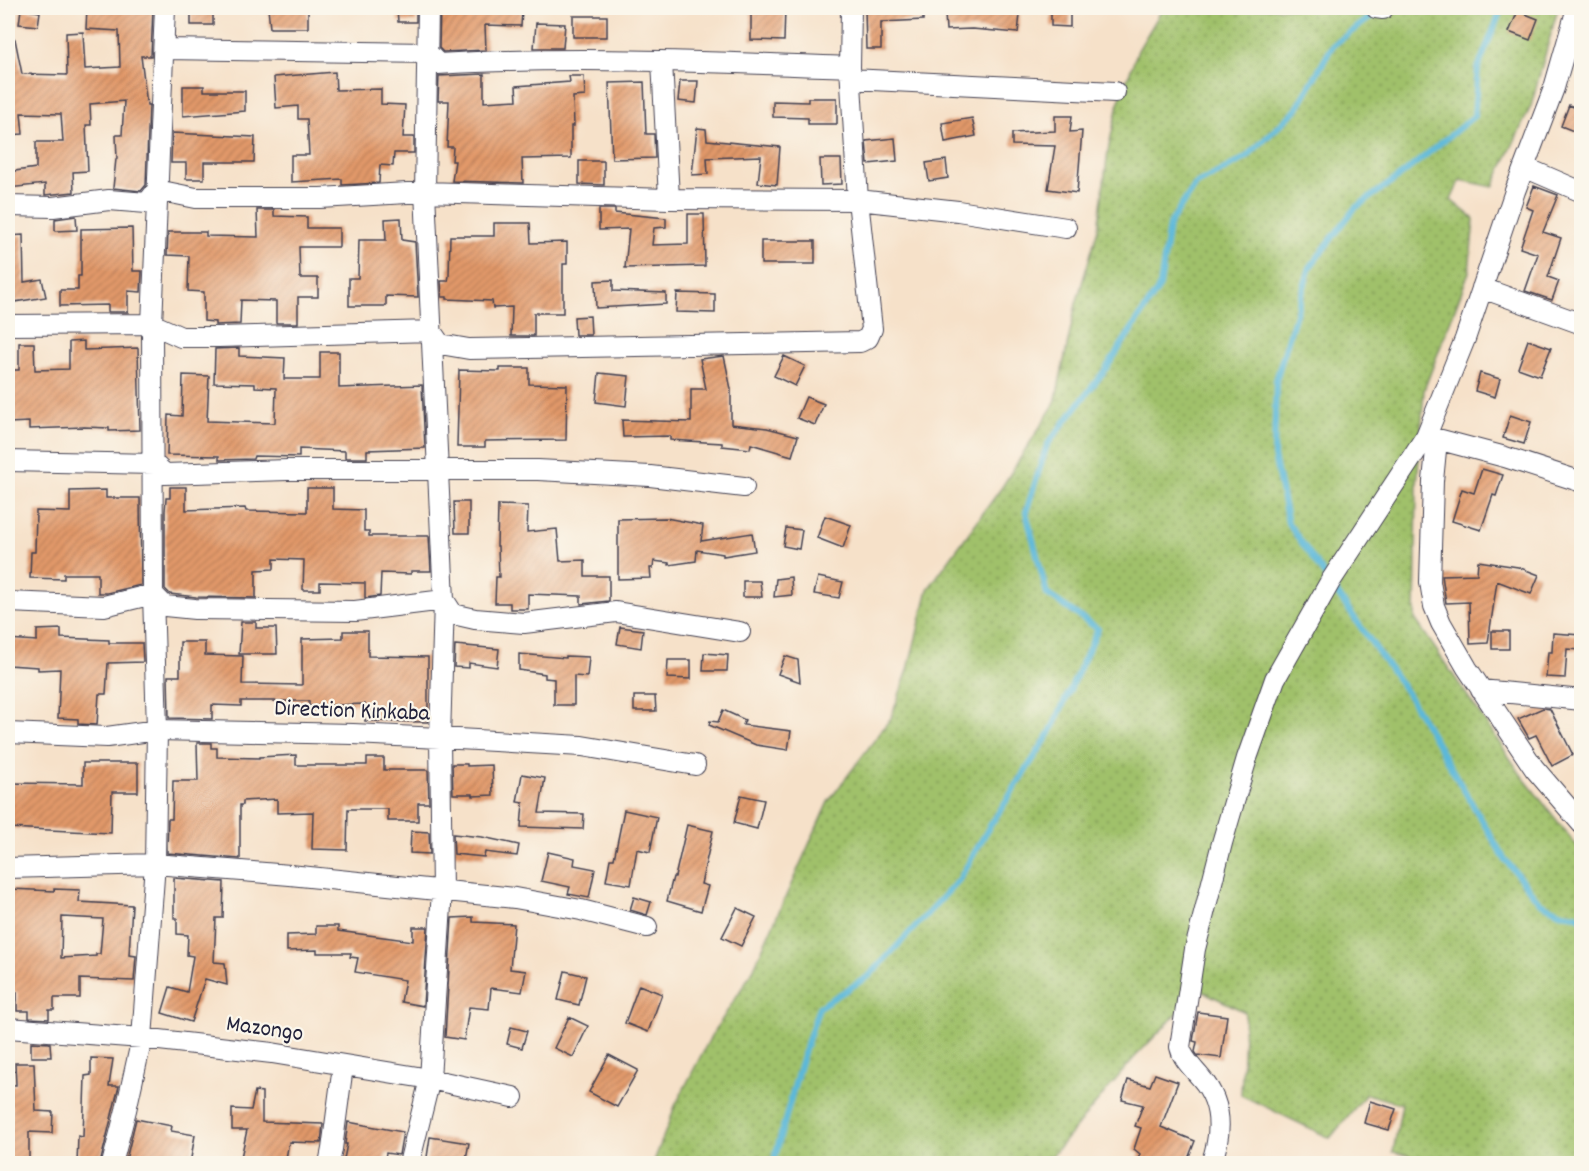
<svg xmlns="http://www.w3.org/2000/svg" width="1589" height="1171" viewBox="0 0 1589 1171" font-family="Dekko,sans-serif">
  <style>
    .grass { fill: url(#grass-dots); stroke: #617252; stroke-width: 1.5 }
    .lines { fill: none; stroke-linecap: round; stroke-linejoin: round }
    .stream { stroke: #5bb8d9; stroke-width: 6 }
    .building { fill: url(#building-hatch); fill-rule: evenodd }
    .minor-casing { stroke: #423f50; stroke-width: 22 }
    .minor { stroke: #fff; stroke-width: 20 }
    .labels { text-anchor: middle; stroke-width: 4.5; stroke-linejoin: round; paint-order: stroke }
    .street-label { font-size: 24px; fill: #22223b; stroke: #fbf7ec }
  </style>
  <defs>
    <pattern id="grass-dots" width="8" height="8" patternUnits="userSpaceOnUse" patternTransform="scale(1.5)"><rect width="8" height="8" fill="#a0c16a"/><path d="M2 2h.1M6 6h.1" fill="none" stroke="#829c58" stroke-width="1.8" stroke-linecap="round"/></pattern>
    <pattern id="building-hatch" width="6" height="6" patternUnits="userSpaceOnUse" patternTransform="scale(1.5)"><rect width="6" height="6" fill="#e29969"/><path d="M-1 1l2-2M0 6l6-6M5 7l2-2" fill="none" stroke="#b77c58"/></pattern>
  </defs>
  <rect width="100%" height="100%" fill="#fbf7ec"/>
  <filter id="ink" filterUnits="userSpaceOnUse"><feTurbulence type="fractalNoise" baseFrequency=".0167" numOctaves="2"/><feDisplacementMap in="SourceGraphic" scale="12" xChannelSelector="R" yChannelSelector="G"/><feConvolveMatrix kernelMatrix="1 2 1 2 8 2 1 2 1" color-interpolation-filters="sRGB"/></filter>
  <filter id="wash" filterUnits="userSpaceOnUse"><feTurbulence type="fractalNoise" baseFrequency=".008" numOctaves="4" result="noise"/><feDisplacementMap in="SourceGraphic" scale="24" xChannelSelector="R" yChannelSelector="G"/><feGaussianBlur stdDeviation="1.35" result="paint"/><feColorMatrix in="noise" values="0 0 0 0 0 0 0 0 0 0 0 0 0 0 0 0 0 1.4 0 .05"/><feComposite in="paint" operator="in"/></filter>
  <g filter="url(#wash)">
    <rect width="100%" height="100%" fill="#f6e1c9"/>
    <path class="grass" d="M1163,8H1558L1531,106L1493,187L1460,180L1451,200L1474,219L1469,272L1424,390L1417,485L1415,619L1522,776L1581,851V1163H1437L1393,1152L1402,1104L1366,1094L1330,1138L1241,1095L1245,1012L1200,990L1134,1058L1046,1163L653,1164L675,1106L709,1040L752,972L828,802L891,718L908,670L928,589L1002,487L1055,403L1076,304L1098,229L1108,151L1118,104L1138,50Z"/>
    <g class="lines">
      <path class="stream" d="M1502,8L1478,68L1474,116L1400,176L1355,208L1310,267L1276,380L1274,456L1288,523L1407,693L1504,858L1540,903L1562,913L1576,915L1582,919
        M773,1164L800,1065L819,1007L869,976L959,880L988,829L1050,733L1098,629L1047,594L1026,512L1047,445L1105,370L1160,286L1169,225L1195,185L1245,158L1296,110L1333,45L1378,12"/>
    </g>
    <g id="blocks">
      <path class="building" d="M87,8H153L151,56H141L147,105H149L146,185L141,191L113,188L116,159H117L116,135H122L124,101L90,104L91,125H86L88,171L73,172L74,192L45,195V184L8,188V172L36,168V142H63L61,114L21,113L23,134L8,135V40L15,39L22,74L67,75L66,33L83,32L85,69L120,67L119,31L86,29Z
        M191,8H213V25H191Z
        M268,8H308V28H270Z
        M397,8H416V22H398Z
        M440,8L441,11H522L521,26L485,25L486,50L443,52L439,48Z
        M751,8H785L784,41L751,40Z
        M865,8H923V20L881,22V49H866Z
        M21,9L40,12L38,26L19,24Z
        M1051,9L1070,10V27L1051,26Z
        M983,11L1020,14L1018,33L972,29L946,30L945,13Z
        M1518,11L1538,19L1530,40L1509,32Z
        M573,16H607V37H573Z
        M536,23L565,24L563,48H534Z
        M335,72L336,90L381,89V104L405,105L403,137H414V153H394L393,166L380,165L379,183L342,185V179L291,182V155H309L307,119H298V106L276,108L274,77Z
        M484,74V102L517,100L516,86L570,82L569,76H584L585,96L573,97L574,126H571V158L522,159L523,183L452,181L455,161H452L453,147H447L449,101H438L439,76Z
        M680,81H698L696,103L678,101Z
        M644,82L646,134H654L655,158L612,159L609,83Z
        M183,86H204V91H245V111L183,116Z
        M808,98H837V124H808V118L773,117V101L808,102Z
        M1569,105L1581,110V134L1561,126Z
        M1055,116H1072L1070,132L1082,131L1077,193L1048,189L1055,146L1012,145V133L1055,131Z
        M972,118L976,136L945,142L942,123Z
        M697,128L706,129L707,140L780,147L777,185L758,183L761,156L707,158L708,174L692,175Z
        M172,133L255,137L254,162H204V179H186V163H171Z
        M895,138L897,161L868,164L866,141Z
        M820,159H841L842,184L821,185Z
        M946,160L948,178L929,181L926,163Z
        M579,161H604V185L579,184Z
        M1534,186L1558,195L1543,232L1561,238L1548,277L1559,281L1552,300L1525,291L1538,254L1520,248L1533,210L1526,207Z
        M599,209H615V213L666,218V227L654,228L652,245L688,244V214H704L705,266L625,268L629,229L599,230Z
        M257,210H274V216L307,217V228H339V247H299L300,278H318V297H298V323H276V301L241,300L240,324L215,325V322L204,321V292L188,291L189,256L167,255L168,232H206V236L258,237Z
        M76,216L77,230L55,231V219Z
        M401,218L402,240L415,242L418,297L386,296V306H349V278H358L359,240H386L385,219Z
        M494,223H530L531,243L567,242V264H563V313H534V336H511L512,307L493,308L492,301L447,299V297H442L441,281H448L449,276L450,236H494Z
        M132,228L133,271H142L141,292L128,291V312H108V305L60,306V290H78V276H81V229Z
        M23,235L24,282L42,279L46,297L8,303V236Z
        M761,241H815V264H761Z
        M613,280V291L666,293V304L596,308L595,281Z
        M677,293L715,294V313L676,312Z
        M590,316L591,335H575L574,317Z
        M1528,340L1551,348L1540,376L1518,368Z
        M84,341V350L138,348L140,430L109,431V428L84,427L29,429V422L8,423V370H19V343H34L35,370L69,369V342Z
        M239,348V356L285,358L284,379H320V352H339V388L422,385L425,448L367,450V458H345V451L299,449V457L254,456L253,459L219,460V456L167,455L168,415L182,416L183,375L209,376L207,421L275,423L276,388L255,387V384L214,383L215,349Z
        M724,356L731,389V424L767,428L798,436L792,456L751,444L750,449L722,446V443L670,440V436L623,437L622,420L691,422V389H706L700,359Z
        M784,356L805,366L795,386L774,376Z
        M500,368H529V384L567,385L566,440L485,441V447H457L459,370L500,371Z
        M599,373L629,376L626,406L596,402Z
        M1480,373L1500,379L1495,397L1475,391Z
        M806,397L824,404L815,425L797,418Z
        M1510,415L1531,422L1524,444L1503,438Z
        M1482,469L1503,475L1496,496L1493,495L1481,530L1452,521L1462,489L1474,493Z
        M170,487H186V510L245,508L246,511L307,512V488H333V509L364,510V531H369V536H429L431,571H411V574L381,573L380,596L365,598V583L320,582V590H303L304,560L274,559V569L256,570V598L196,597L170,594L165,589V511L166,498H170Z
        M106,490V498H140L141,585L107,593H98V574H64V579L30,578L31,552H35L36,511L70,512V491Z
        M454,502H469V533H455Z
        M498,505L528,506L527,532L557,529L560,561L585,560V576H609V601L581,604V596L528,594V609H510V603H495L496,577H499L498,546H497Z
        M825,516L851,525L843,548L817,538Z
        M666,518L703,525L701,541L752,533L755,551L723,556V554L697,550L696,561L669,565V563L654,561L653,568H650L651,578L618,579V519Z
        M786,528L802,530L799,549L783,546Z
        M1478,561L1518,567L1539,575L1531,594L1497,581L1488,643L1470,644L1469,602L1446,603L1442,575L1477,574Z
        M791,577L792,595L774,597L776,579Z
        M818,577L843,582L839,598L814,594Z
        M743,581H760L762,597H743Z
        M241,622H256V628H276L277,654H239Z
        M620,627L643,630L641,648L617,644Z
        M61,629V638L109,640V643H142L143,662L108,663L106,694H99L97,725L78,724V719L58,718L60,669L38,670V667L8,665V639L37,641V630Z
        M343,631H368V656L428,657V722L365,721V704L309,706V701H241V706L212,705V719L169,718L168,676H180V642H205V655L243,656L242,684L302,685V639L343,638Z
        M1492,631H1509V649H1492Z
        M1553,633L1581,635V650L1567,649L1565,678L1546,677L1548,652H1552Z
        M455,645L499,649L497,667L469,663V668L454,667Z
        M704,653L728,655L727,671H703Z
        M519,654L566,658V656L589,657L587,677L574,676V705H554V679L545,678V674L519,670Z
        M785,656L798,660L800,682L778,674Z
        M668,660H691V679L667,678Z
        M634,696H655L656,711H634Z
        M1543,708L1550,709L1573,755L1552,766L1536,735L1529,738L1518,719Z
        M723,710L745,720L743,725L791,731L788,750L756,745L709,725L710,721L718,722Z
        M197,743H211V748H217V757L259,758V757L296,755V765H367V758H384V770H428L429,803H418V821H388V809H348L347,850L312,849L313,812L277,813V799L243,801V805H240V859L167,853L168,819H172L173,781H198Z
        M83,763H138V792H112L111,833L8,828V783L83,784Z
        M452,764H467V766L492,765L493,795L473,796V794H453Z
        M522,774L545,778L539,813L584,814L583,829L521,827L523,803L517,802Z
        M741,795L764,800L757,829L734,823Z
        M624,810L657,817L650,852L637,849L631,885L606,881L610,859H614Z
        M687,825L713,831L701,884L708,886L701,911L667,901L673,877H675Z
        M411,831L429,832L430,854L410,853Z
        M453,834L482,837L519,845L517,856L485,852L484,857L454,854Z
        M548,852L575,858L574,865L595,869L589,898L568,894L570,887L541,881Z
        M174,878L224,882L223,918H216L214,962L225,963L227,985L205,979L191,1022L162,1013L170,987L187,992L193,956L187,955L188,935L177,934V918H174Z
        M11,889L54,891V889L80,890L79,902L132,905L129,955L136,956L134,981L80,979V998H54V1010H49V1019L29,1018V1011H17V992H8V918H9ZM62,917L103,919L100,954H96V956L61,958Z
        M634,897L651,902L647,915L630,910Z
        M737,908L756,917L741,946L722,937Z
        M473,917V922L514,924L510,969L526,971L522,992L491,988L489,1009L469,1007L464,1040L445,1037L452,918Z
        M316,926H338V931L413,941V927H428L423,1006L401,1002L405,980L355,972L358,958L350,957L351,953H317V950L287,951V935L316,934Z
        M565,971L586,976L579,1005L558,1000Z
        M639,985L662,994L648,1032L625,1023Z
        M1198,1012L1227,1016L1221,1058L1197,1055L1195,1052L1197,1042L1193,1041Z
        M569,1017L588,1026L573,1057L554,1048Z
        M511,1027L527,1031L522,1048L507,1044Z
        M31,1042L50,1043L51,1057H31Z
        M609,1055L638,1070L617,1107L589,1092Z
        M91,1058L113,1059L109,1086H119L100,1164H77L78,1136L83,1137L85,1076L91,1075Z
        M15,1063H34L36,1111L53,1112L52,1133L29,1132V1164H8L12,1106H8V1085H16Z
        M1155,1074L1178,1082L1161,1127L1195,1141L1186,1164H1136L1140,1154L1134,1149L1141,1128L1135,1126L1143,1105L1122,1100L1128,1080L1150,1086Z
        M255,1091L262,1092V1122L323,1124L321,1143L289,1142L285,1164H250L240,1162L247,1130H232V1109L251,1110Z
        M1370,1101L1396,1109L1389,1130L1364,1123Z
        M136,1119L172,1126L171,1131L195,1135L190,1164H125Z
        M348,1122L403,1132L399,1155L386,1153L384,1164H343L347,1144H345Z
        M430,1137L469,1143L465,1164H426Z"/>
    </g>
  </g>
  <g filter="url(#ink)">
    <use href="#blocks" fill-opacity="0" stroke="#423f50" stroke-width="1.5"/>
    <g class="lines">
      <defs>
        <path id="minor" d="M1376,8L1383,9
          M165,49L428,53L438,64C575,56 713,62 850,67
          M662,61L669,199
          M851,79L1115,92
          M1524,167L1582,192
          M8,206L53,207L109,200L147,203L157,190L196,198H320L425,192L669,199L858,200L850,67L851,8
          M1482,288L1582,324
          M8,325L152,324L181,337H218L431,331L440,344L469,349L860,342L868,338L872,329L858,200L958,211L1066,228
          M1426,436L1505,457L1582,482
          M1437,440L1433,481L1430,582L1434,606L1441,623L1467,668L1534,768L1582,824
          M8,461L154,464L165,474L288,470H538L650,476L744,487
          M8,602L104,606L153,594L165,606L195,609L355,611L444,600L453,614L475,619L524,623L616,612L740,632
          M1481,690L1582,700
          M8,733L107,737L157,730L353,734L440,738L582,746L695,765
          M8,868L155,864L290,875L515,898L581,910L647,927
          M8,1028L142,1038L272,1053L430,1079L513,1097
          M112,1164L126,1110L142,1038L155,864L157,730L153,594L152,324L165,8
          M329,1164L332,1149L343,1066
          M409,1164L430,1079L442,890L440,738L444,600L425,192L428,8
          M1211,1164C1222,1134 1223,1103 1201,1078C1193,1068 1183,1060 1180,1047L1195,949L1222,843L1247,758L1275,679L1330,582L1426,436L1465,339L1515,191L1554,88L1577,8"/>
      </defs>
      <use href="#minor" class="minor-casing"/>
      <use href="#minor" class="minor"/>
    </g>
  </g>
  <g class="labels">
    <g class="street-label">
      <text transform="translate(352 709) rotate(2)" y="8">Direction Kinkaba</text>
      <text transform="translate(265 1027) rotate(8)" y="8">Mazongo</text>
    </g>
  </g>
  <rect width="1589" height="1171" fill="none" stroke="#fbf7ec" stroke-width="30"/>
</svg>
